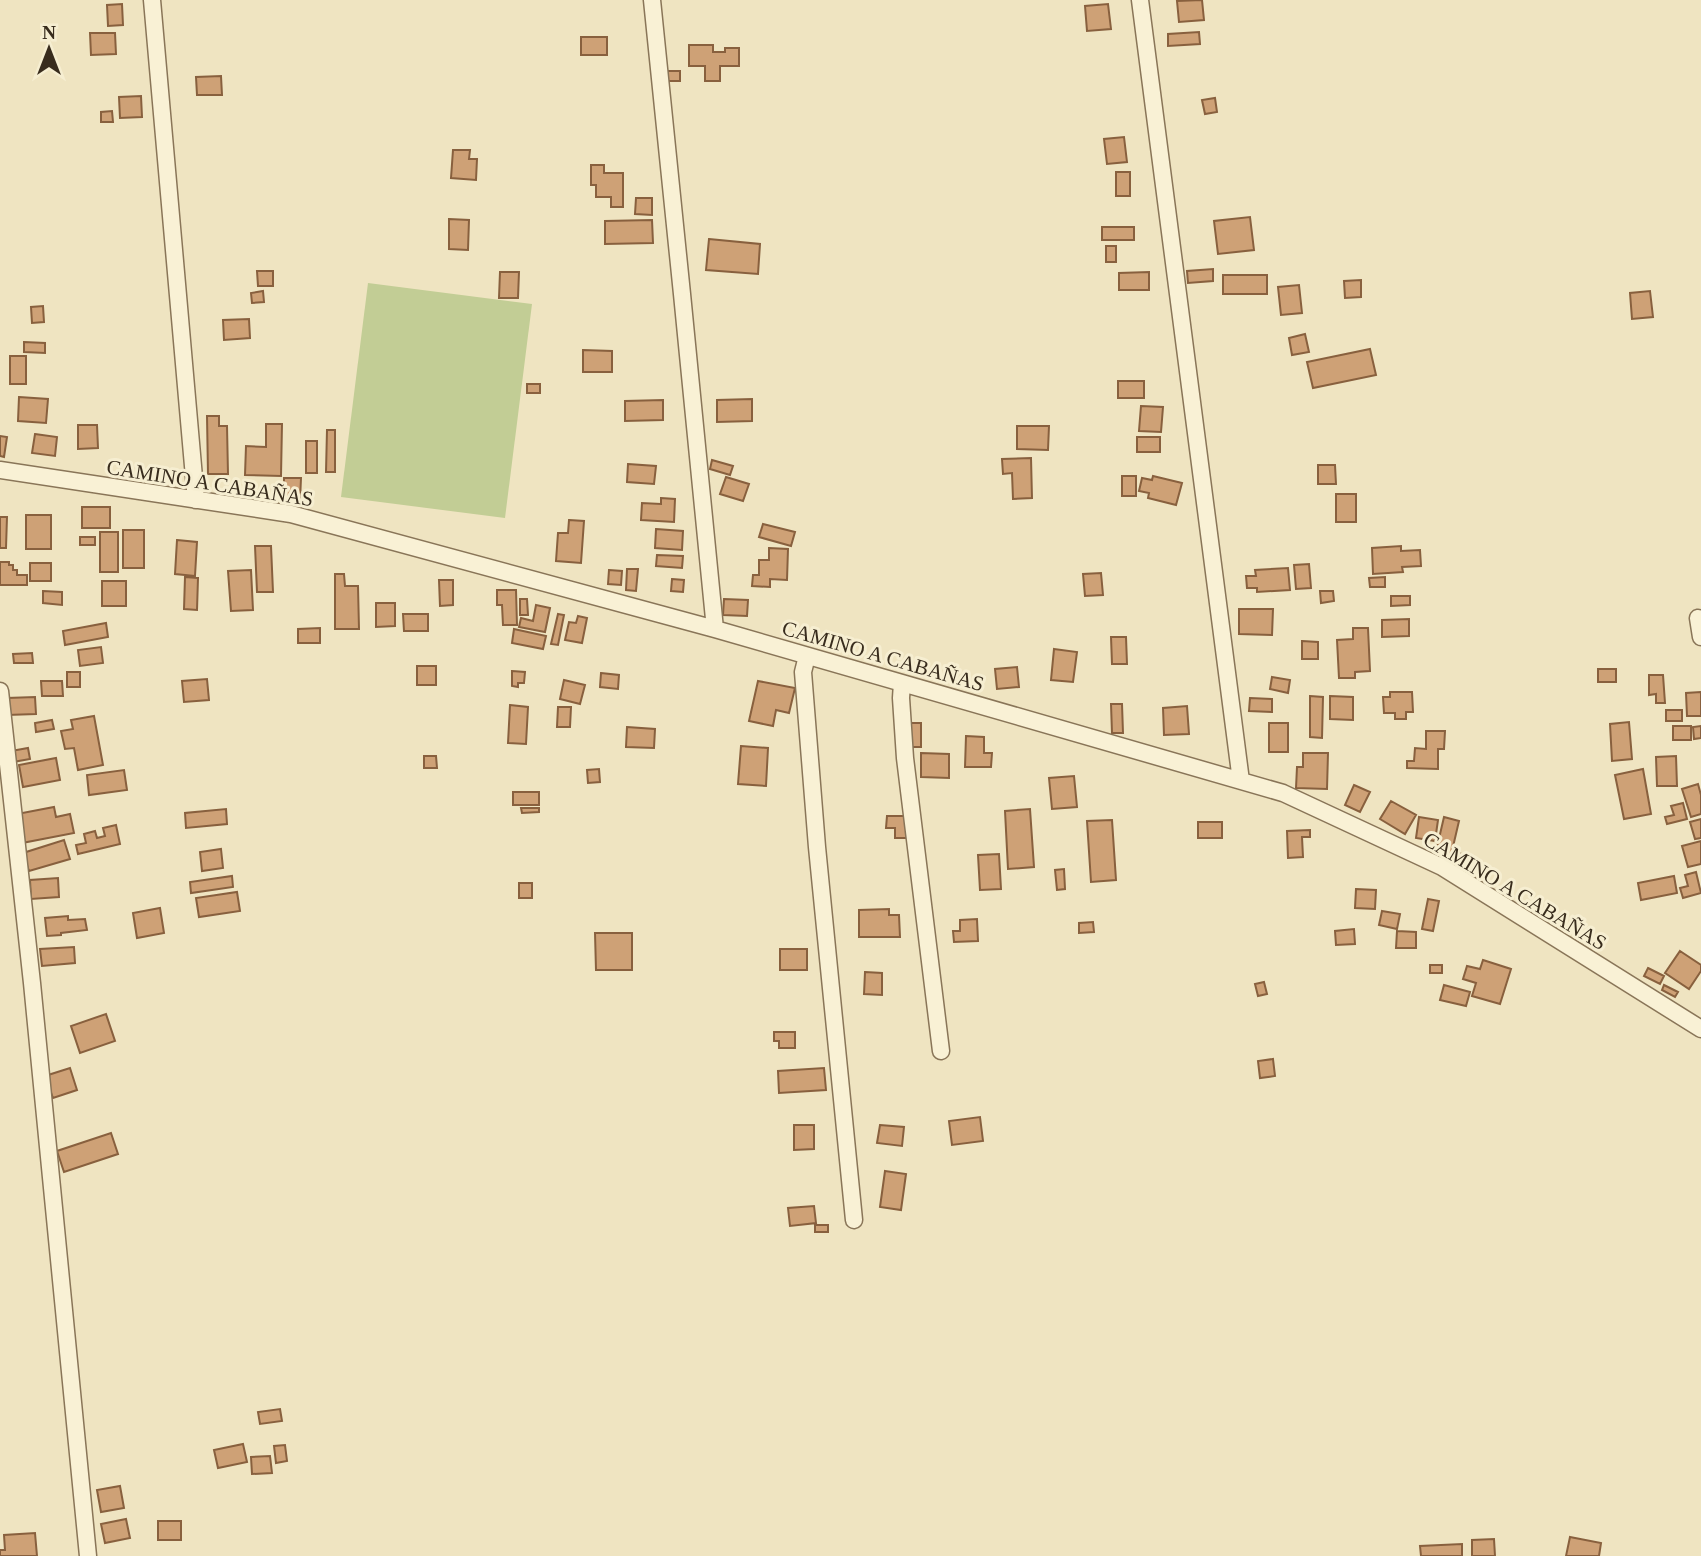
<svg xmlns="http://www.w3.org/2000/svg" width="1701" height="1556" viewBox="0 0 1701 1556" font-family="Georgia,serif">
  <style>
    .green { fill: #c2cd95 }
    .building { fill: #cea176; stroke: #88603e; stroke-width: 2 }
    .lines { fill: none; stroke-linecap: round; stroke-linejoin: round }
    .minor-casing { stroke: #897558; stroke-width: 19 }
    .minor { stroke: #f9f1d5; stroke-width: 16 }
    .labels { text-anchor: middle; stroke-width: 6; stroke-linejoin: round; paint-order: stroke }
    .street-label { font-size: 21px; fill: #382c1d; stroke: #f6eed1 }
  </style>
  <rect width="100%" height="100%" fill="#efe4c1"/>
  <path class="green" d="M368,283L532,304L505,518L341,497Z"/>
  <path class="building" d="M1202,0L1204,20L1179,22L1177,1Z
    M122,4L123,25L108,26L107,5Z
    M1108,4L1111,29L1087,31L1085,6Z
    M1199,32L1200,44L1168,46V34Z
    M90,33H115L116,54L91,55Z
    M581,37H607V55H581Z
    M689,45H713V52H725V48H739V66H720V81H705V66H689Z
    M666,71H680V81H666Z
    M221,76L222,95H197L196,77Z
    M141,96L142,117L120,118L119,97Z
    M1215,98L1217,112L1205,114L1202,100Z
    M112,111L113,122H101V112Z
    M1124,137L1127,162L1107,164L1104,139Z
    M453,150H470L469,159H477L476,180L451,178Z
    M591,165H604V173H623V207H611V197H596V185H591Z
    M1116,172H1130V196H1116Z
    M636,198H652V215L635,214Z
    M1250,217L1254,250L1218,254L1214,221Z
    M449,219L469,220L468,250L449,249Z
    M652,220L653,243L605,244V221Z
    M1102,227H1134V240H1102Z
    M709,239L760,244L758,274L706,270Z
    M1106,246H1116V262H1106Z
    M1213,269V281L1188,283L1187,271Z
    M257,271H273V286H258Z
    M500,272H519L518,298H499Z
    M1149,272V290H1119V273Z
    M1223,275H1267V294H1223Z
    M1361,280V297L1345,298L1344,281Z
    M1299,285L1302,313L1281,315L1278,287Z
    M263,291L264,302L252,303L251,293Z
    M1650,291L1653,317L1632,319L1630,293Z
    M43,306L44,322L32,323L31,307Z
    M249,319L250,338L224,340L223,320Z
    M1305,334L1309,352L1292,355L1289,338Z
    M24,342L45,343V353L24,352Z
    M1370,349L1376,375L1313,388L1307,362Z
    M583,350L612,351V372H583Z
    M10,356H26V384H10Z
    M1118,381H1144V398H1118Z
    M527,384H540V393H527Z
    M19,397L48,399L46,423L18,421Z
    M752,399V421L717,422V400Z
    M663,400V420L625,421V401Z
    M1141,406L1163,407L1161,432L1139,431Z
    M207,416H219V426H227L228,474H208Z
    M266,424H282L281,476L245,475L246,446L266,447Z
    M78,425H97L98,448L78,449Z
    M1017,426H1049L1048,450L1017,449Z
    M327,430H335V472H326Z
    M35,434L57,437L55,456L32,453Z
    M0,436L7,437L4,457L0,456Z
    M1137,437H1160V452H1137Z
    M306,441H317V473H306Z
    M1031,458L1032,498L1013,499L1012,473L1003,474L1002,459Z
    M712,460L733,466L730,475L710,469Z
    M628,464L656,466L654,484L627,482Z
    M1318,465H1335L1336,484H1318Z
    M1122,476H1136V496H1122Z
    M1153,476L1182,483L1176,505L1148,498L1149,493L1139,491L1142,478L1152,480Z
    M726,477L749,484L743,501L720,494Z
    M284,478H301L300,501H284Z
    M1336,494H1356V522H1336Z
    M661,498L675,499L674,522L641,520L642,503L661,504Z
    M82,507H110V528H82Z
    M26,515H51V549H26Z
    M0,517H7L6,548H0Z
    M569,520L584,521L581,563L556,561L558,533H568Z
    M763,524L795,532L791,546L759,537Z
    M656,529L683,531L682,550L655,548Z
    M123,530H144V568H123Z
    M100,532H118V572H100Z
    M80,537H95V545H80Z
    M177,540L197,542L195,576L175,574Z
    M255,546H271L273,592H257Z
    M1401,546V551L1420,550L1421,566L1402,567L1403,572L1373,574L1372,548Z
    M769,548L788,549L787,580L770,579V587L752,586L753,575H759V560H769Z
    M657,555L683,556L682,568L656,566Z
    M0,562H9V565H13V570H17V575H27V585H0Z
    M30,563H51V581H30Z
    M1309,564L1311,588L1296,589L1294,565Z
    M1288,568L1290,590L1257,592V588H1247L1246,576H1256L1255,570Z
    M627,569H638L636,591L626,590Z
    M251,570L253,610L231,611L228,571Z
    M609,570L622,571L621,585L608,584Z
    M1101,573L1103,595L1085,596L1083,574Z
    M335,574H344L345,586H358L359,629H335Z
    M185,577L198,578L197,610L184,609Z
    M1385,577V587H1370L1369,578Z
    M672,579L684,580L683,592L671,591Z
    M439,580H453V605L440,606Z
    M102,581H126V606H102Z
    M497,590H516L517,625H503L502,605H497Z
    M43,591L62,592V605L43,603Z
    M1320,591H1333L1334,601L1321,603Z
    M1391,596H1410V605L1391,606Z
    M520,599H527L528,615H520Z
    M724,599L748,600L747,616L723,615Z
    M376,603H395V626L376,627Z
    M536,605L550,608L545,632L519,627L521,618L533,621Z
    M1239,609H1273L1272,635L1239,634Z
    M403,614H428V631H404Z
    M558,614L564,615L558,645L551,644Z
    M578,616L587,618L582,643L565,640L569,622L576,623Z
    M1409,619V636L1382,637V620Z
    M106,623L108,637L65,645L63,631Z
    M320,628V643H298V629Z
    M1353,628H1368L1370,671L1355,672V678H1339L1337,640L1353,639Z
    M514,629L546,636L543,649L512,643Z
    M1111,637H1126L1127,664H1112Z
    M1302,641L1318,642V659H1302Z
    M101,647L103,663L80,666L78,650Z
    M1054,649L1077,652L1073,682L1051,680Z
    M32,653L33,663H14L13,654Z
    M417,666H436V685H417Z
    M1017,667L1019,687L997,689L995,669Z
    M1598,669H1616V682H1598Z
    M512,671L525,672L524,683H518V687L512,686Z
    M67,672H80V687H67Z
    M601,673L619,675L618,689L600,687Z
    M1649,675H1663L1665,703H1656V694L1649,695Z
    M1272,677L1290,680L1288,693L1270,689Z
    M207,679L209,700L184,702L182,681Z
    M564,680L585,685L580,704L560,699Z
    M41,681H62L63,696H42Z
    M758,681L795,688L789,713L776,710L773,726L749,721Z
    M1390,692H1412L1413,712H1406V719H1395V713H1384L1383,697H1390Z
    M1701,692V716H1687L1686,693Z
    M1310,696L1323,697L1322,738L1310,737Z
    M1330,696L1353,697V720L1330,719Z
    M35,697L36,714L7,715V698Z
    M1250,698L1272,699V712L1249,711Z
    M1111,704H1122L1123,733H1112Z
    M510,705L528,707L526,744L508,743Z
    M1187,706L1189,734L1164,735L1163,708Z
    M558,707H571L570,727H557Z
    M1666,710H1682V721H1666Z
    M94,716L103,765L78,770L74,748L65,749L61,731L73,729L71,720Z
    M52,720L54,729L36,732L35,723Z
    M1629,722L1632,759L1612,761L1610,724Z
    M908,723H921V747H908Z
    M1269,723H1288V752H1269Z
    M1673,726H1691V740H1673Z
    M1701,726V738L1694,739L1693,727Z
    M627,727L655,729L654,748L626,747Z
    M1426,731H1445L1444,749H1438V769L1407,768V761H1414L1415,748L1426,749Z
    M966,736L984,737V753H992L991,767H965Z
    M741,746L768,748L766,786L738,784Z
    M28,748L30,759L13,762L11,751Z
    M921,753L949,754V778L921,777Z
    M1303,753H1328L1327,789L1296,788L1297,767H1303Z
    M424,756H436L437,768H424Z
    M1676,756L1677,786H1657L1656,757Z
    M56,758L60,780L23,787L19,765Z
    M599,769L600,782L588,783L587,770Z
    M1643,769L1651,814L1624,819L1615,775Z
    M124,770L127,790L89,795L87,775Z
    M1074,776L1077,807L1052,809L1049,778Z
    M1698,784L1701,795V814L1691,817L1682,789Z
    M1354,785L1370,792L1360,812L1345,805Z
    M513,792H539V805H513Z
    M1391,801L1416,815L1405,834L1380,819Z
    M1683,803L1687,819L1667,824L1665,817L1674,815L1671,806Z
    M54,807L56,817L70,814L74,833L22,843L17,814Z
    M521,808H539V812L522,813Z
    M226,809L227,824L186,828L185,813Z
    M1030,809L1034,867L1008,869L1005,811Z
    M887,816H908L907,838H895V828H886Z
    M1419,817L1438,820L1435,841L1416,838Z
    M1444,817L1459,821L1452,851L1460,853L1457,865L1434,860Z
    M1701,819V838L1695,839L1690,822Z
    M1112,820L1116,880L1091,882L1087,821Z
    M1198,822H1222V838H1198Z
    M116,825L120,844L78,854L76,845L86,843L84,834L95,831L97,838L105,836L103,828Z
    M1310,830V837H1302L1303,857L1288,858L1287,831Z
    M64,840L70,859L29,871L23,853Z
    M1701,841V864L1688,867L1682,846Z
    M221,849L223,868L202,871L200,852Z
    M999,854L1001,889L980,890L978,855Z
    M1064,869L1065,889L1057,890L1055,870Z
    M1696,872L1701,893L1683,898L1680,888L1688,886L1685,875Z
    M232,876L233,887L191,893L190,882Z
    M1674,876L1677,893L1641,900L1638,883Z
    M58,878L59,897L31,899L30,880Z
    M519,883H532V898H519Z
    M1356,889L1376,890L1375,909L1355,908Z
    M237,892L240,911L199,917L196,898Z
    M1428,899L1439,901L1433,931L1422,929Z
    M160,908L164,933L137,938L133,913Z
    M889,909V915H899L900,937H859V910Z
    M1382,911L1400,914L1397,929L1379,925Z
    M68,916V920L85,919L87,930L61,933V935L47,936L45,918Z
    M977,919L978,941L954,942L953,931H960V920Z
    M1093,922L1094,932L1079,933V923Z
    M1354,929L1355,944L1336,945L1335,931Z
    M1397,931L1416,932V948H1396Z
    M595,933H632V970H596Z
    M74,947L75,963L42,966L40,949Z
    M780,949H807V970H780Z
    M1680,951L1701,965V971L1689,989L1665,973Z
    M1483,960L1511,969L1500,1004L1472,996L1476,983L1463,979L1467,966L1480,969Z
    M1430,965H1442V973H1430Z
    M1648,968L1664,976L1660,984L1644,976Z
    M865,972L882,973V995L864,994Z
    M1264,982L1267,994L1258,996L1255,984Z
    M1444,985L1470,992L1466,1006L1440,1000Z
    M1664,985L1678,992L1675,997L1662,990Z
    M106,1014L115,1041L80,1053L71,1026Z
    M774,1032H795V1048H779V1041H774Z
    M1273,1059L1275,1076L1260,1078L1258,1061Z
    M70,1068L77,1090L53,1098L45,1076Z
    M824,1068L826,1090L779,1093L778,1071Z
    M980,1117L983,1141L952,1145L949,1121Z
    M794,1125H814V1149L794,1150Z
    M880,1125L904,1127L902,1146L877,1143Z
    M111,1133L118,1154L64,1172L57,1151Z
    M885,1171L906,1174L901,1210L880,1207Z
    M814,1206L816,1223L790,1226L788,1208Z
    M815,1225H828V1232H815Z
    M280,1409L282,1421L260,1424L258,1412Z
    M243,1444L247,1462L218,1468L214,1450Z
    M285,1445L287,1461L276,1463L274,1446Z
    M270,1456L272,1473L252,1474L251,1457Z
    M120,1486L124,1508L101,1512L97,1490Z
    M126,1519L130,1538L105,1543L101,1524Z
    M158,1521H181V1540H158Z
    M35,1533L37,1556H0V1550H5L4,1535Z
    M1570,1537L1601,1543L1599,1556H1566Z
    M1494,1539L1495,1556H1472V1540Z
    M1462,1544V1556H1421L1420,1546Z"/>
  <g class="lines">
    <defs>
      <path id="minor" d="M152,0L196,500
        M652,0L682,294L715,629
        M1140,0L1241,781
        M0,470L291,514L715,629L1283,793L1442,867L1701,1029
        M1698,618L1701,637
        M807,656L803,672L817,847L854,1220
        M902,683L901,698L905,758L941,1051
        M0,691L32,983L88,1556"/>
    </defs>
    <use href="#minor" class="minor-casing"/>
    <use href="#minor" class="minor"/>
  </g>
  <g class="labels">
    <g class="street-label">
      <text transform="translate(210 483) rotate(9)" y="7">CAMINO A CABAÑAS</text>
      <text transform="translate(883 656) rotate(16)" y="7">CAMINO A CABAÑAS</text>
      <text transform="translate(1515 891) rotate(31)" y="7">CAMINO A CABAÑAS</text>
    </g>
  </g>
  <g transform="translate(49 49)" stroke="#f6eed1" stroke-width="5" paint-order="stroke">
  <path d="M0-5L12 26L0 18L-12 26Z" fill="#382c1d"/>
  <text y="-10" font-size="19" font-weight="bold" text-anchor="middle" fill="#382c1d">N</text>
  </g>
</svg>
